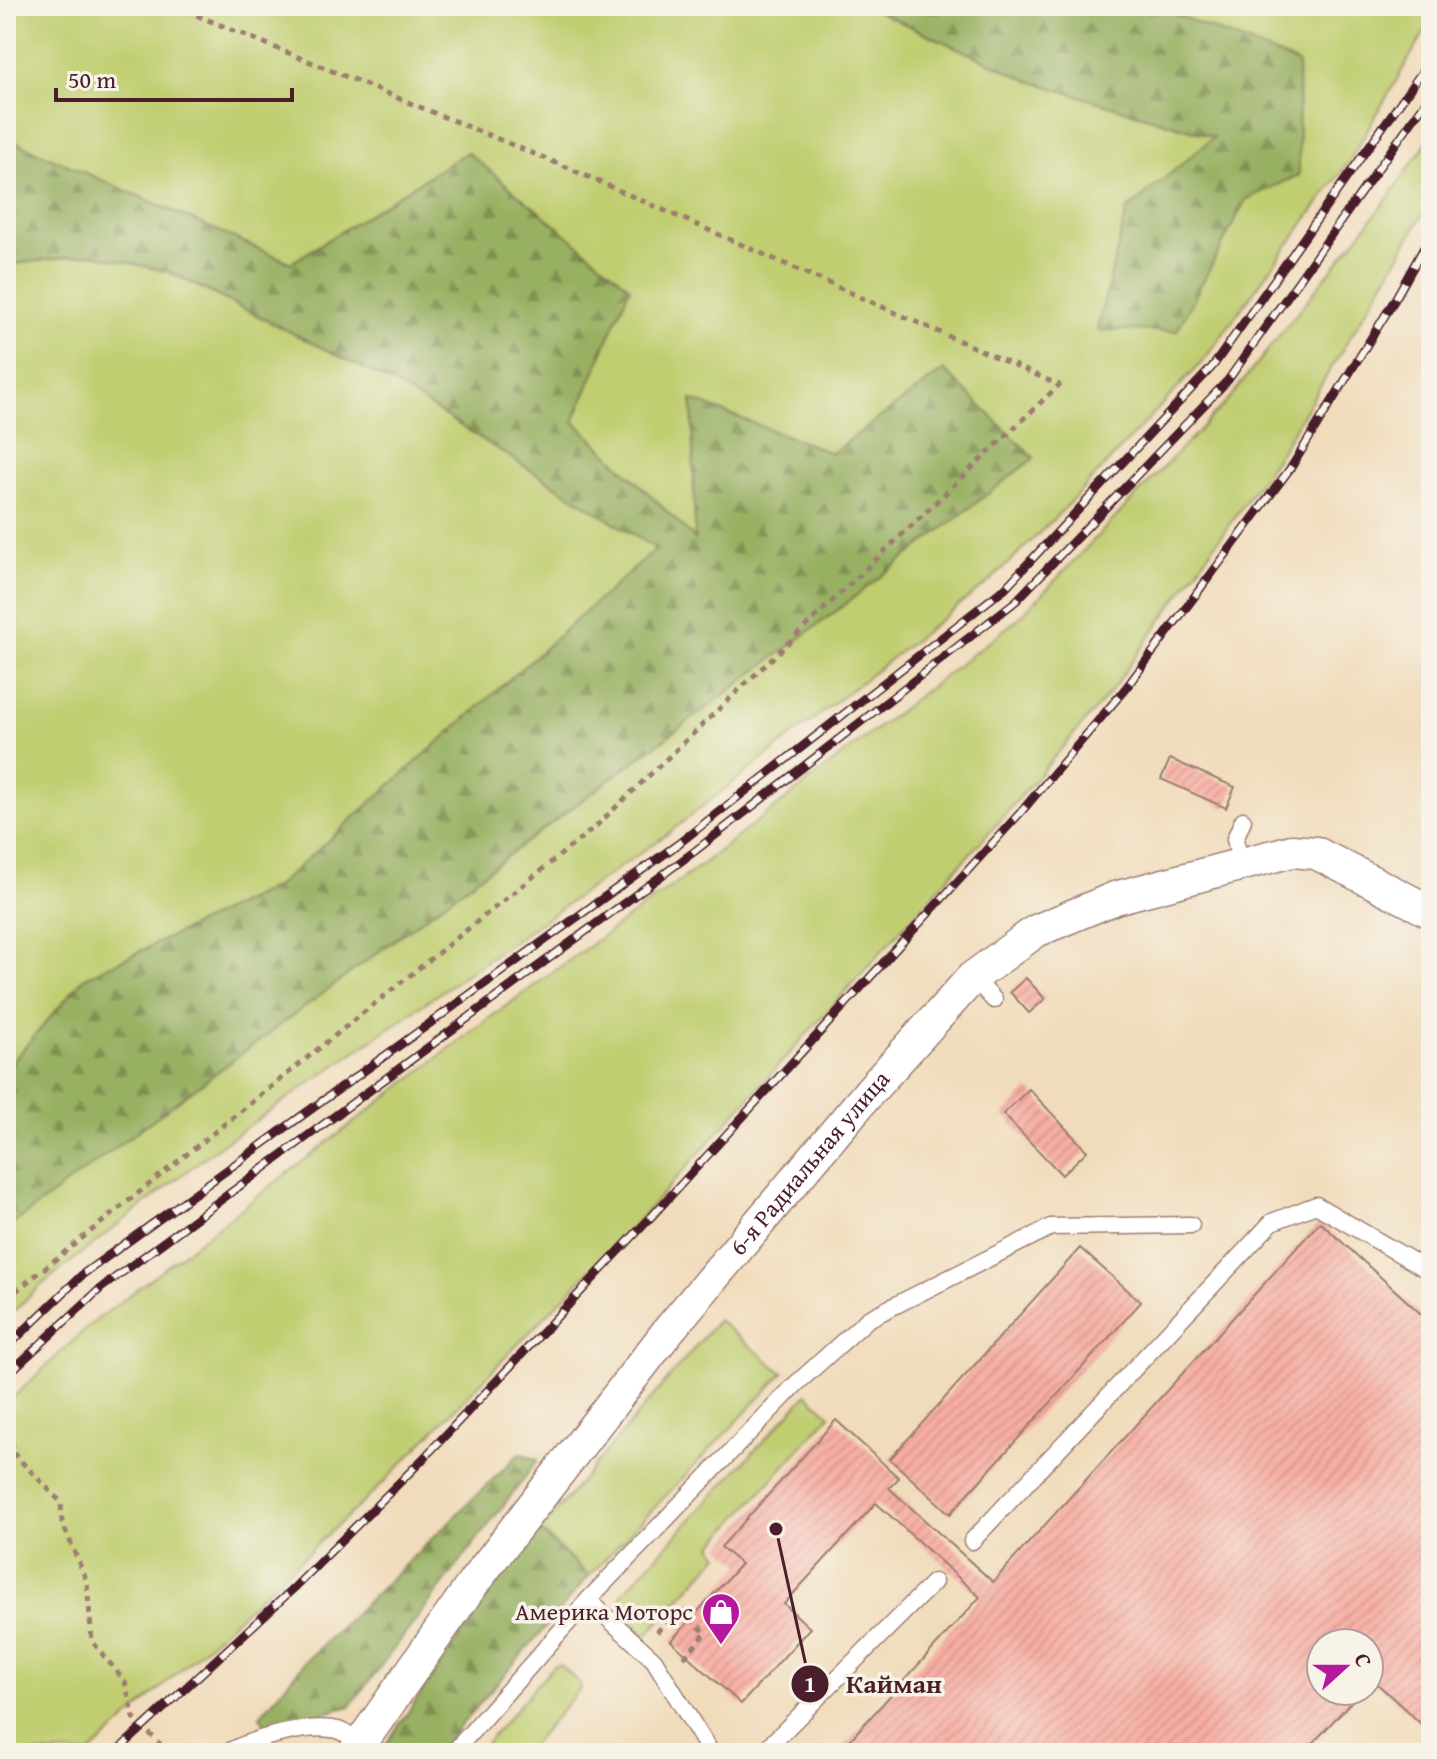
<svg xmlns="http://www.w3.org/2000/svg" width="1437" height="1759" viewBox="0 0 1437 1759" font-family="'Gentium Book Plus',serif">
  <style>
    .grass { fill: #c0cd6f; stroke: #85764d; stroke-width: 2 }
    .forest { fill: url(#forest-firs); stroke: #716846; stroke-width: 2 }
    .building { fill: url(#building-hatch) }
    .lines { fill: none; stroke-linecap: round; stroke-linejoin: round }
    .service-casing { stroke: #9d7d72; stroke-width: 19 }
    .minor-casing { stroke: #9d7d72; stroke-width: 35 }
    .path { stroke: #9d7d72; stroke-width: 5; stroke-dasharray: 6 6; stroke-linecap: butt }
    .service { stroke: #fff; stroke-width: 16 }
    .minor { stroke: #fff; stroke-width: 32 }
    .rail-casing { stroke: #4a1f2b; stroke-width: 9 }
    .rail { stroke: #f7f3e8; stroke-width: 6; stroke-dasharray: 18; stroke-linecap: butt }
    .labels { text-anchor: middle; stroke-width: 7; stroke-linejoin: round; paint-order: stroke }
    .street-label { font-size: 24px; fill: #4a1f2b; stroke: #f7f3e8 }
    .poi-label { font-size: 24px; fill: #4a1f2b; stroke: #f7f3e8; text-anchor: end }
    .leader { fill: none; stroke: #4a1f2b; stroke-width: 3 }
    .callout-dot { fill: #4a1f2b; stroke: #f7f3e8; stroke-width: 3 }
    .mark-label { font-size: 24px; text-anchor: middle; font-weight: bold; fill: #fff }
    .callout-label { font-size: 26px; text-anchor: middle; font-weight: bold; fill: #4a1f2b; stroke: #f7f3e8; stroke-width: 7; stroke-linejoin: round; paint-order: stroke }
  </style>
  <defs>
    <pattern id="forest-firs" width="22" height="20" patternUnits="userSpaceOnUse" patternTransform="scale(2)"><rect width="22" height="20" fill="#98b062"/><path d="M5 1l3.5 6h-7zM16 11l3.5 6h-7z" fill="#7e8f51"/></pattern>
    <pattern id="building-hatch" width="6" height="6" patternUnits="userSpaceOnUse" patternTransform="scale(2)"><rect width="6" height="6" fill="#f7ada3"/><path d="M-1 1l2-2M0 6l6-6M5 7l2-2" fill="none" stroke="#d5948c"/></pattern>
  </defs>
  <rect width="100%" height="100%" fill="#f7f3e8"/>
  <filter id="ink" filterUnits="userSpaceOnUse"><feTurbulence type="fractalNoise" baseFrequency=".0125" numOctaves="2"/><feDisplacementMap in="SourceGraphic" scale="16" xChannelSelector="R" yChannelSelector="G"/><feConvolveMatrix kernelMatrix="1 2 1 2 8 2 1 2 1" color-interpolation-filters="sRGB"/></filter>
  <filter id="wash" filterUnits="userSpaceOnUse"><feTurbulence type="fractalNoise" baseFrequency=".006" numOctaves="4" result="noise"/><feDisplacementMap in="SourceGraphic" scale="32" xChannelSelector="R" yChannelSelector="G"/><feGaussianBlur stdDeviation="1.8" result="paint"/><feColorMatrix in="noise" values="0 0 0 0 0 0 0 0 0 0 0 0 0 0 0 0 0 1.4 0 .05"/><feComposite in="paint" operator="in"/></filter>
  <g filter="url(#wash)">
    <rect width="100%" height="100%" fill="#f0dbba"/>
    <path class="grass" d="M6,6H866L1030,81L1214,137L1127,210L1176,331L1246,199L1299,175L1298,63L1154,6H1431V21L1348,163L1203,361L1063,510L990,581L666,835L214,1150L41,1285L6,1319V1229L831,615L1034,458L944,370L832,453L693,401L696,540L574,421L629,287L467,152L291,263L6,138Z
      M1431,136V200L1391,270L1275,460L1112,690L1001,819L636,1223L375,1491L90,1753H6V1404L89,1326L484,1022L700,866L1019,618L1229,399L1386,201Z
      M92,254L169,272L393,383L656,549L277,886L84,978L6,1069V265Z
      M718,1320L783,1373L589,1576L540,1530Z
      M807,1394L830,1415L712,1546L719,1555L646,1636L622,1613L621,1595Z
      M560,1665L579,1683L580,1689L525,1753H478L553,1666Z"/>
    <path class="forest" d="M866,6H1154L1298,63L1299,175L1246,199L1177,331L1097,330L1127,210L1214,137L1030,81Z
      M6,138L291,263L467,152L630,287L574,421L695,539L692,400L832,453L944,370L1034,458L831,615L6,1229V1069L84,978L277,886L656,549L393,383L170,272L92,254L6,265Z
      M520,1453L538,1460L350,1706L267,1728L260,1716L305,1662Z
      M535,1527L589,1576L437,1753H380Z"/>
    <g id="blocks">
      <path class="building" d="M1170,759L1235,787L1226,808L1161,779Z
        M1026,978L1045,999L1029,1013L1010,992Z
        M1029,1089L1087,1151L1062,1175L1003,1114Z
        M1320,1222L1431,1323V1733L1372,1679L1369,1682V1643H1321V1691H1361L1304,1753H838L980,1597L876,1503L784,1604L810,1628L741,1704L671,1641L741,1564L721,1547L836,1420L899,1478L889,1488L993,1582Z
        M1080,1248L1141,1302L950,1514L890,1459Z"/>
    </g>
  </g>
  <g filter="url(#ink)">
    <use href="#blocks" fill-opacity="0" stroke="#9d7d72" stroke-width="2"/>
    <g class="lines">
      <defs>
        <path id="service" d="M1241,865L1235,839L1243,820
          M973,977L994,1000
          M972,1541L1272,1222L1316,1205L1431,1272
          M588,1600L654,1660L711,1753
          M226,1753C252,1739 308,1723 338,1730C345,1732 353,1739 360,1743
          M453,1753L588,1600L796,1384L868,1319L1051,1227L1191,1225
          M762,1753L934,1582"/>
        <g id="minor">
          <path id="s1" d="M354,1753L474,1582L668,1331L870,1091L972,978L1036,931L1115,898L1292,851L1316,853L1431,912"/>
        </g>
      </defs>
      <use href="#service" class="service-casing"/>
      <use href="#minor" class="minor-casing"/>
      <path class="path" d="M6,1299L594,828L1059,385L566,167L174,6
        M6,1405L14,1454L61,1502L62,1522L87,1582L92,1641L125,1682L134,1718L169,1753
        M657,1632L679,1608L706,1633L682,1660"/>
      <use href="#service" class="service"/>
      <use href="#minor" class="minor"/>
      <defs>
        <path id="rail" d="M6,1348L83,1274L678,844L1005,588L1213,366L1431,59
          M6,1376L101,1288L695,851L1016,601L1228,380L1431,94
          M115,1753L295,1587L422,1460L653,1215L1021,812L1126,688L1292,466L1394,301L1431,235"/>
      </defs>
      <use href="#rail" class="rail-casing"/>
      <use href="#rail" class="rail"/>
    </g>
  </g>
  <defs>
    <symbol id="shop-pin" viewBox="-11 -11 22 30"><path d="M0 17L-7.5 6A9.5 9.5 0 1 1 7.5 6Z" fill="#b5179e" stroke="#f7f3e8"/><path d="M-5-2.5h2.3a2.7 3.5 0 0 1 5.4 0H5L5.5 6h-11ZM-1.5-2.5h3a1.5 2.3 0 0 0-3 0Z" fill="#fff"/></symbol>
  </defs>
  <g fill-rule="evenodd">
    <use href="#shop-pin" x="699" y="1590" width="44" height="60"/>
  </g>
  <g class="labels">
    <g class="street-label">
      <text dy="8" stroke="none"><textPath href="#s1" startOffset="746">6-я Радиальная улица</textPath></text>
    </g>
    <g class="poi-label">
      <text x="693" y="1620">Америка Моторс</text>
    </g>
  </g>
  <path class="leader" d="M776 1529L810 1684"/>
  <g class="callout-dot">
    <circle cx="776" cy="1529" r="8"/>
    <circle cx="810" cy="1684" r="20"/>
  </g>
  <g class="mark-label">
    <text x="810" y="1692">1</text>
  </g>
  <g class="callout-label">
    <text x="894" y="1693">Кайман</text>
  </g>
  <rect width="1437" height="1759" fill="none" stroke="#f7f3e8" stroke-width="32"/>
  <g transform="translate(1345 1667) rotate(69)"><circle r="38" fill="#f7f3e8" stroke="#b29e9c" stroke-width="2"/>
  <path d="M0-6L14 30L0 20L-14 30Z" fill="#b5179e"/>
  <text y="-12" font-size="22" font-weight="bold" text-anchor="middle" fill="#4a1f2b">С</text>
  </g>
  <path d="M56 88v12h236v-12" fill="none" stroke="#4a1f2b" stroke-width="4"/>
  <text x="68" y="88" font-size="24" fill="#4a1f2b" stroke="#f7f3e8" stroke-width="6" paint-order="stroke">50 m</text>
</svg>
